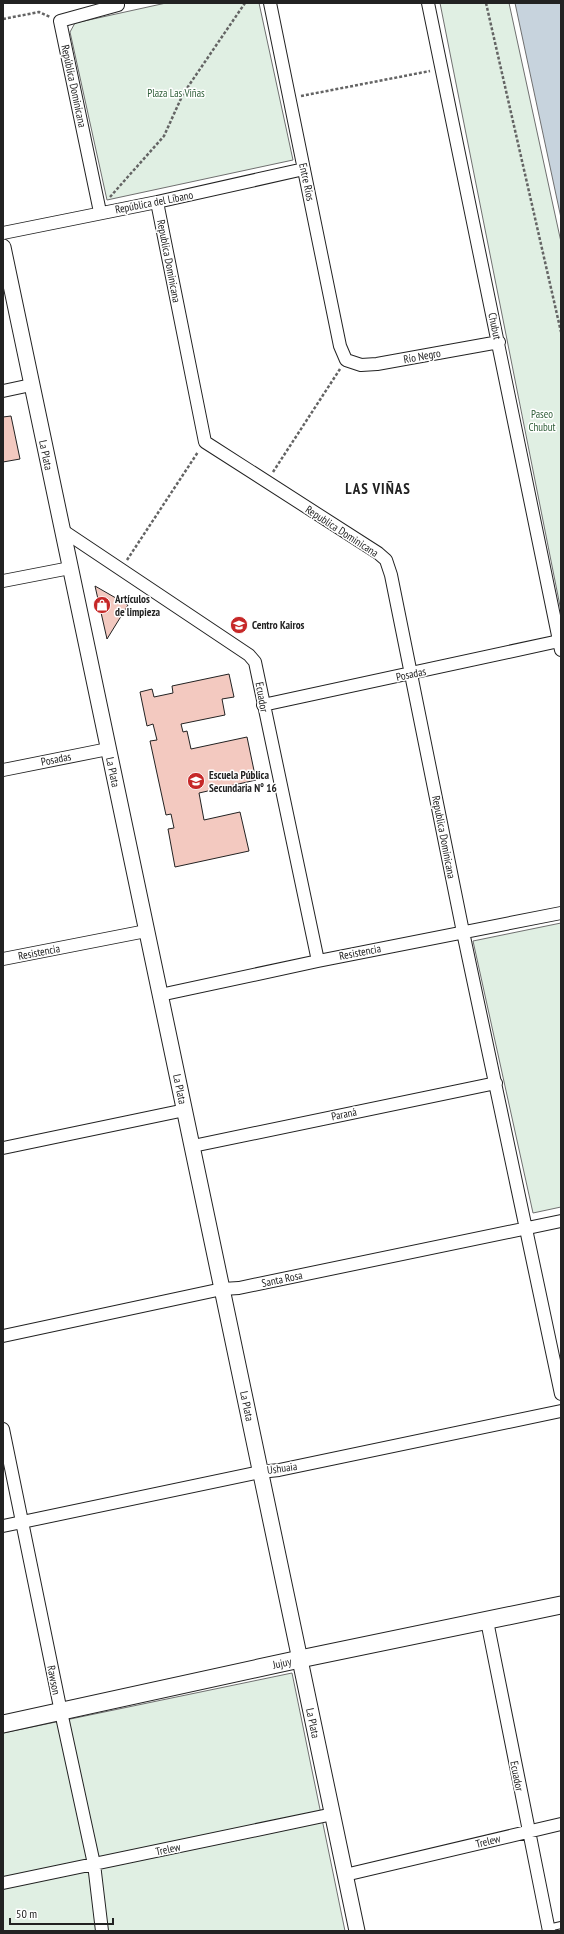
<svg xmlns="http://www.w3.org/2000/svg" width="564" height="1934" viewBox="0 0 564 1934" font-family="'PT Sans Narrow',sans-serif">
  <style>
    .green { fill: #e0efe3; stroke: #6f6f6f }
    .water { fill: #c7d3dd; stroke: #6f6f6f }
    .building { fill: #f3c9c0; stroke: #222 }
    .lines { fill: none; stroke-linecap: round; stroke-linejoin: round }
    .service-casing { stroke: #222; stroke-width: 8 }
    .minor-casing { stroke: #222; stroke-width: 14 }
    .tertiary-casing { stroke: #222; stroke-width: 17 }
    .secondary-casing { stroke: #222; stroke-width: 19 }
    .path { stroke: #646464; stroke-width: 2.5; stroke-dasharray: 3 2; stroke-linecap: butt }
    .service { stroke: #fff; stroke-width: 6 }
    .minor { stroke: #fff; stroke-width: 12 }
    .tertiary { stroke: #fff; stroke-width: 15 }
    .secondary { stroke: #fff; stroke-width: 17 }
    .labels { text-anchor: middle; stroke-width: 3; stroke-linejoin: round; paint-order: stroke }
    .street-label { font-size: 11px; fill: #222; stroke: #fff }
    .park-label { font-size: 11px; fill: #2f5e38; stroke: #fff }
    .poi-label { font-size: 11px; font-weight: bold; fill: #222; stroke: #fff; text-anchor: start }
    .district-label { font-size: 15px; font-weight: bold; letter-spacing: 1px; fill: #222; stroke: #fff }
  </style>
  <rect width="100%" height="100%" fill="#fff"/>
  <path class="green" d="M166,3H259L293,160L107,200L70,32L75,23Z
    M440,3H509L561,242V611Z
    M561,923V1207L533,1213L473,941Z
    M292,1673L345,1931H3V1733Z"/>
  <path class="water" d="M515,3H561V218Z"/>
  <path class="building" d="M11,416L20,459L3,462V417Z
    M95,586L128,605L107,639Z
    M229,674L234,697L222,699L225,715L181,724L183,732L187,731L191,749L247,737L256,780L199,793L204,820L240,812L249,851L175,867L168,829L174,828L171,814L166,815L150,741L157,740L153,724L147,726L140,692L152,689L154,697L173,693L172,686Z"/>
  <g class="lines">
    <defs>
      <path id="service" d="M548,1928L561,1925"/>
      <path id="minor" d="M270,3L340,346L346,360L361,365L377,364L499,342
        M428,3L561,650
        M157,202L205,442L378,553L386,560L391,575L463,932L561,1394
        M100,212L60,21L118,5L117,3
        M3,233L157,202L304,169
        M3,391L31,385
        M62,530L249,655L255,662L318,961
        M3,581L70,568
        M263,705L559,641
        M3,770L108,749
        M3,959L146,931
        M160,995L318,961L561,913
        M193,1146L496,1083
        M3,1148L185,1110
        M3,1336L222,1289L239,1288L561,1221
        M3,1429L61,1712L94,1864L102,1931
        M3,1526L260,1472L279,1470L561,1411
        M487,1621L549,1931
        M345,1875L561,1824
        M3,1883L333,1814"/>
      <path id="tertiary" d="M3,247L357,1931"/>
      <path id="secondary" d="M3,1724L300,1659L561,1605"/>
    </defs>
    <use href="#service" class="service-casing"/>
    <use href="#minor" class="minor-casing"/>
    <use href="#tertiary" class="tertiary-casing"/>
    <use href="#secondary" class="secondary-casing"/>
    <path class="path" d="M486,3L561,332
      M3,19L39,12L50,17
      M301,96L430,71
      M110,197L164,136L183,94L245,3
      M273,472L340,369
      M127,560L198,452"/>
    <use href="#service" class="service"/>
    <use href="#minor" class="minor"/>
    <use href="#tertiary" class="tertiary"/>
    <use href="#secondary" class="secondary"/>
  </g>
  <defs>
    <symbol id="shop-disc" viewBox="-11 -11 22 22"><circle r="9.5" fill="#c62828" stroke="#fff"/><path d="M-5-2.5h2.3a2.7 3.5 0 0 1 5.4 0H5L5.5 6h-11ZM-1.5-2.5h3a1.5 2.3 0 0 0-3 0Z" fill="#fff"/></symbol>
    <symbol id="university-disc" viewBox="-11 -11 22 22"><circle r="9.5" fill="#c62828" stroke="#fff"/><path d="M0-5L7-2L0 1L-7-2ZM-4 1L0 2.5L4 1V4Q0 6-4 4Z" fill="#fff"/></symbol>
    <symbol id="school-disc" viewBox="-11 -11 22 22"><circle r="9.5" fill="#c62828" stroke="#fff"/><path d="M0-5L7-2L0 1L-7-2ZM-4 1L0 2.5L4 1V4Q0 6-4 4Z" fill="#fff"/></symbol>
  </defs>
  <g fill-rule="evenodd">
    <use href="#shop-disc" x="92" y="595" width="20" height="20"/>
    <use href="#university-disc" x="229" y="615" width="20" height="20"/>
    <use href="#school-disc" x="186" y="771" width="20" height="20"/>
  </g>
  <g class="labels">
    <g class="street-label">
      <text transform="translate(74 86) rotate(78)" y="4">República Dominicana</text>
      <text transform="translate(307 182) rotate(78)" y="4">Entre Ríos</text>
      <text transform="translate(154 202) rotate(-11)" y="4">República del Líbano</text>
      <text transform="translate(169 261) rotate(79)" y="4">Republica Dominicana</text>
      <text transform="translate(495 326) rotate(78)" y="4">Chubut</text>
      <text transform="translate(422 356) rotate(-10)" y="4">Río Negro</text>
      <text transform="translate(46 455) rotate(78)" y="4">La Plata</text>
      <text transform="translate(342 531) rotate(33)" y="4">Republica Dominicana</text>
      <text transform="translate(411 674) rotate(-12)" y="4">Posadas</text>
      <text transform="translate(262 697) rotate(80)" y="4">Ecuador</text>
      <text transform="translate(56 759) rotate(-11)" y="4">Posadas</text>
      <text transform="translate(113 772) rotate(78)" y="4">La Plata</text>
      <text transform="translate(444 837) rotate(79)" y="4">Republica Dominicana</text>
      <text transform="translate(39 952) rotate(-11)" y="4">Resistencia</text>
      <text transform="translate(360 952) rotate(-11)" y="4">Resistencia</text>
      <text transform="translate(180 1089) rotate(78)" y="4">La Plata</text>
      <text transform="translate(344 1114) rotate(-12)" y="4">Paraná</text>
      <text transform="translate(282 1279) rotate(-12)" y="4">Santa Rosa</text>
      <text transform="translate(247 1406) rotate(78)" y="4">La Plata</text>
      <text transform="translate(282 1468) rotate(-8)" y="4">Ushuaia</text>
      <text transform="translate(282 1663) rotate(-12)" y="4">Jujuy</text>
      <text transform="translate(54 1680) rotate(79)" y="4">Rawson</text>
      <text transform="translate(313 1723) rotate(78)" y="4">La Plata</text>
      <text transform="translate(517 1776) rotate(79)" y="4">Ecuador</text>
      <text transform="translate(488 1841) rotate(-14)" y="4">Trelew</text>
      <text transform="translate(168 1849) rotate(-12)" y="4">Trelew</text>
    </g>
    <g class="park-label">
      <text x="176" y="97">Plaza Las Viñas</text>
      <text x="542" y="418">Paseo<tspan x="542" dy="13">Chubut</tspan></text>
    </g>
    <g class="poi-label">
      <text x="115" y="603">Artículos<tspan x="115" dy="13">de limpieza</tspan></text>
      <text x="252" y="629">Centro Kairos</text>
      <text x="209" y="779">Escuela Pública<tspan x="209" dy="13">Secundaria N° 16</tspan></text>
    </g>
    <g class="district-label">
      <text x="378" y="494">LAS VIÑAS</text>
    </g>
  </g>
  <rect width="564" height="1934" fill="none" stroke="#222222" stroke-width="8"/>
  <path d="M10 1918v6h103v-6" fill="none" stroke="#222222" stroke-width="2"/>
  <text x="16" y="1918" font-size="12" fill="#222222" stroke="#ffffff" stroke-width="3" paint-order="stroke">50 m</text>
</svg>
